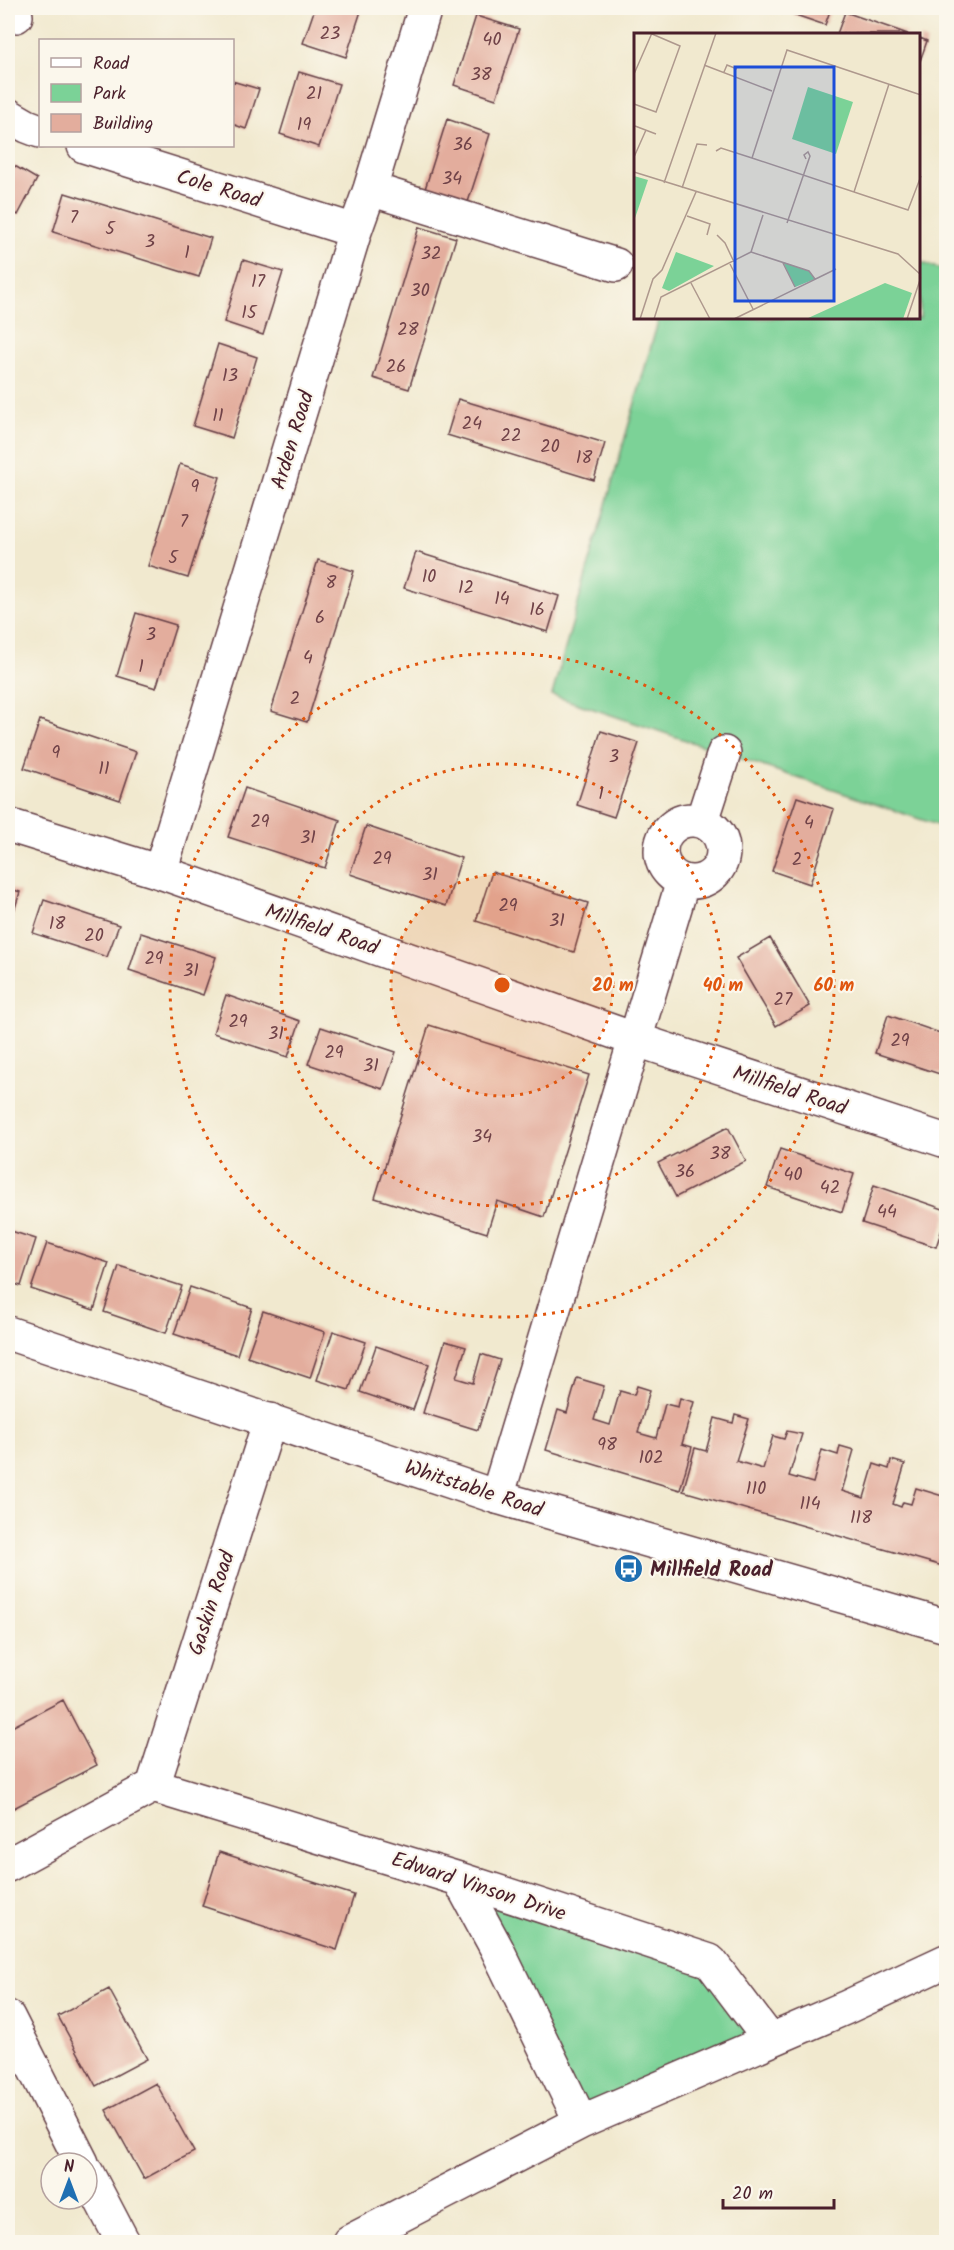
<svg xmlns="http://www.w3.org/2000/svg" width="954" height="2250" viewBox="0 0 954 2250" font-family="Kalam,sans-serif">
  <style>
    .green { fill: #7bd297; stroke: #627861; stroke-width: 1.5 }
    .building { fill: #e3ad9d }
    .lines { fill: none; stroke-linecap: round; stroke-linejoin: round }
    .minor-casing { stroke: #633d44; stroke-width: 36 }
    .major-casing { stroke: #633d44; stroke-width: 36 }
    .minor { stroke: #fff; stroke-width: 33 }
    .major { stroke: #fff; stroke-width: 33 }
    .rail { stroke: #4a1f2b; stroke-width: 4.5; stroke-dasharray: 9 4.5; stroke-linecap: butt }
    .ring { fill: none; stroke: #e0560e; stroke-width: 3; stroke-dasharray: 3 6 }
    .labels { text-anchor: middle; stroke-width: 4.5; stroke-linejoin: round; paint-order: stroke }
    .number-label { font-size: 18px; fill: #704248 }
    .street-label { font-size: 21px; fill: #4a1f2b; stroke: #fbf7ec }
    .poi-label { font-size: 21px; font-weight: bold; fill: #4a1f2b; stroke: #fbf7ec; text-anchor: start }
    .inset-road { fill: none; stroke: #ae988d; stroke-width: 1.5 }
    .view { fill: #1d4ed8; fill-opacity: 0.15; stroke: #1d4ed8; stroke-width: 3 }
    .inset-edge { fill: none; stroke: #4a1f2b; stroke-width: 3 }
    .centre { fill: #e0560e; stroke: #fbf7ec; stroke-width: 3 }
    .ring-label { font-size: 18px; text-anchor: middle; font-weight: bold; fill: #e0560e; stroke: #fbf7ec; stroke-width: 4.5; stroke-linejoin: round; paint-order: stroke }
  </style>
  <rect width="100%" height="100%" fill="#fbf7ec"/>
  <filter id="ink" filterUnits="userSpaceOnUse"><feTurbulence type="fractalNoise" baseFrequency=".0167" numOctaves="2"/><feDisplacementMap in="SourceGraphic" scale="12" xChannelSelector="R" yChannelSelector="G"/><feConvolveMatrix kernelMatrix="1 2 1 2 8 2 1 2 1" color-interpolation-filters="sRGB"/></filter>
  <filter id="wash" filterUnits="userSpaceOnUse"><feTurbulence type="fractalNoise" baseFrequency=".008" numOctaves="4" result="noise"/><feDisplacementMap in="SourceGraphic" scale="24" xChannelSelector="R" yChannelSelector="G"/><feGaussianBlur stdDeviation="1.35" result="paint"/><feColorMatrix in="noise" values="0 0 0 0 0 0 0 0 0 0 0 0 0 0 0 0 0 1.4 0 .05"/><feComposite in="paint" operator="in"/></filter>
  <g filter="url(#wash)">
    <rect width="100%" height="100%" fill="#f1e9cf"/>
    <path class="green" d="M920,262L946,271V828L552,695L659,318H920Z
      M459,1879L710,1961L769,2039L581,2122Z"/>
    <g id="blocks">
      <path class="building" d="M315,8H362L346,57L303,43Z
        M775,8H831L825,25Z
        M845,12L908,34H837Z
        M476,16L519,29L496,99L454,85Z
        M920,38L927,41L920,61Z
        M299,72L339,84L319,147L280,134Z
        M232,81L259,89L246,129L232,124Z
        M447,119L490,134L468,202L425,189Z
        M8,162L37,179L18,215L8,209Z
        M65,193L211,238L199,277L53,232Z
        M419,227L456,238L409,389L373,378Z
        M243,260L283,272L263,335L224,322Z
        M218,344L257,357L232,438L193,426Z
        M458,399L605,443L594,480L447,435Z
        M180,464L220,477L188,578L148,566Z
        M416,552L559,596L548,632L404,588Z
        M318,560L354,571L307,722L271,711Z
        M136,613L176,625L156,688L117,676Z
        M40,720L136,752L120,800L24,768Z
        M601,731L639,743L614,817L577,805Z
        M245,788L340,820L325,868L228,837Z
        M797,797L834,809L810,884L772,871Z
        M366,826L461,858L446,906L350,874Z
        M492,872L588,903L574,952L476,921Z
        M8,888L20,892L8,930Z
        M44,900L119,925L107,957L33,933Z
        M141,933L216,957L203,995L129,970Z
        M770,938L810,1006L776,1026L736,958Z
        M226,995L300,1021L288,1057L213,1033Z
        M888,1015L946,1035V1076L875,1053Z
        M429,1025L589,1075L544,1217L497,1201L487,1233L375,1198Z
        M321,1027L396,1052L383,1089L308,1064Z
        M728,1127L746,1161L676,1197L658,1163Z
        M780,1149L854,1174L842,1212L767,1187Z
        M874,1185L946,1210V1217L936,1247L862,1223Z
        M8,1230L36,1239L21,1286L8,1282Z
        M47,1243L109,1263L94,1310L31,1289Z
        M119,1266L182,1286L166,1333L104,1312Z
        M190,1287L252,1308L237,1355L174,1334Z
        M263,1311L325,1332L310,1378L247,1357Z
        M333,1331L366,1342L349,1390L317,1380Z
        M445,1341L466,1347L456,1378L473,1383L481,1354L500,1360L478,1430L423,1413Z
        M376,1346L429,1364L413,1410L360,1392Z
        M577,1378L604,1386L594,1420L610,1425L620,1391L634,1395L637,1386L650,1390L638,1433L656,1438L665,1404L678,1407L680,1398L694,1402L682,1444L692,1447L680,1490L546,1450L558,1410L567,1413Z
        M735,1415L749,1419L736,1461L763,1469L773,1436L784,1439L787,1431L802,1434L789,1476L813,1483L822,1450L838,1455L840,1446L854,1450L842,1491L864,1498L874,1464L889,1469L891,1460L905,1464L893,1504L901,1507L903,1502L911,1504L916,1488L946,1497V1567L683,1491L695,1448L706,1451L715,1418L733,1423Z
        M63,1700L97,1765L8,1811V1729Z
        M219,1852L354,1895L337,1950L202,1906Z
        M109,1989L147,2059L96,2086L58,2016Z
        M156,2083L194,2152L144,2179L106,2110Z"/>
    </g>
  </g>
  <g filter="url(#ink)">
    <use href="#blocks" fill-opacity="0" stroke="#633d44" stroke-width="1.5"/>
    <g class="lines">
      <defs>
        <path id="minor" d="M8,12L16,16
          M8,115L27,126L40,131
          M84,146L355,231
          M370,189L616,265
          M661 851a31 31 0 1 1 62 0a31 31 0 1 1-62 0Z
          M702,821L724,753
          M8,825L160,872L634,1039L946,1141
          M160,872L355,231L370,189L425,8
          M497,1497L683,881
          M153,1786L459,1879L710,1961L769,2039
          M153,1786L270,1420
          M8,1865L153,1786
          M459,1879L497,1949L581,2122
          M8,2017L82,2163
          M87,2173L123,2242
          M349,2242L581,2122L845,2008L946,1961"/>
        <path id="major" d="M8,1333L497,1497L946,1626"/>
      </defs>
      <use href="#minor" class="minor-casing"/>
      <use href="#major" class="major-casing"/>
      <use href="#minor" class="minor"/>
      <use href="#major" class="major"/>
      <path class="rail" d="M937,2242L946,2237"/>
    </g>
  </g>
  <circle cx="502" cy="985" r="111" fill="#e0560e" fill-opacity=".12"/>
  <g class="ring">
    <circle cx="502" cy="985" r="111"/>
    <circle cx="502" cy="985" r="221"/>
    <circle cx="502" cy="985" r="332"/>
  </g>
  <defs>
    <symbol id="bus-disc" viewBox="-11 -11 22 22"><circle r="9.5" fill="#1f6fb2" stroke="#fbf7ec"/><path d="M-5-6H5V4H4V6H2V4H-2V6H-4V4H-5ZM-3.5-4V0h7V-4ZM-3.5 1.2v1.5H-2V1.2ZM2 1.2v1.5H3.5V1.2Z" fill="#fff"/></symbol>
  </defs>
  <g fill-rule="evenodd">
    <use href="#bus-disc" x="612" y="1552" width="33" height="33"/>
  </g>
  <g class="labels">
    <g class="number-label">
      <text x="330" y="39">23</text>
      <text x="492" y="45">40</text>
      <text x="481" y="80">38</text>
      <text x="314" y="99">21</text>
      <text x="304" y="130">19</text>
      <text x="463" y="150">36</text>
      <text x="452" y="184">34</text>
      <text x="74" y="223">7</text>
      <text x="110" y="234">5</text>
      <text x="150" y="247">3</text>
      <text x="187" y="258">1</text>
      <text x="431" y="259">32</text>
      <text x="258" y="287">17</text>
      <text x="420" y="296">30</text>
      <text x="249" y="318">15</text>
      <text x="408" y="335">28</text>
      <text x="396" y="372">26</text>
      <text x="230" y="381">13</text>
      <text x="218" y="421">11</text>
      <text x="472" y="429">24</text>
      <text x="511" y="441">22</text>
      <text x="550" y="452">20</text>
      <text x="584" y="463">18</text>
      <text x="195" y="492">9</text>
      <text x="184" y="527">7</text>
      <text x="173" y="563">5</text>
      <text x="429" y="582">10</text>
      <text x="331" y="588">8</text>
      <text x="466" y="593">12</text>
      <text x="502" y="604">14</text>
      <text x="537" y="615">16</text>
      <text x="320" y="623">6</text>
      <text x="151" y="640">3</text>
      <text x="308" y="663">4</text>
      <text x="141" y="672">1</text>
      <text x="295" y="704">2</text>
      <text x="56" y="758">9</text>
      <text x="614" y="762">3</text>
      <text x="104" y="774">11</text>
      <text x="601" y="799">1</text>
      <text x="260" y="827">29</text>
      <text x="809" y="828">4</text>
      <text x="308" y="843">31</text>
      <text x="382" y="864">29</text>
      <text x="797" y="865">2</text>
      <text x="430" y="880">31</text>
      <text x="508" y="911">29</text>
      <text x="557" y="926">31</text>
      <text x="57" y="929">18</text>
      <text x="94" y="941">20</text>
      <text x="154" y="964">29</text>
      <text x="191" y="976">31</text>
      <text x="783" y="1005">27</text>
      <text x="238" y="1027">29</text>
      <text x="276" y="1039">31</text>
      <text x="900" y="1046">29</text>
      <text x="334" y="1058">29</text>
      <text x="371" y="1071">31</text>
      <text x="482" y="1142">34</text>
      <text x="720" y="1159">38</text>
      <text x="685" y="1177">36</text>
      <text x="793" y="1180">40</text>
      <text x="830" y="1193">42</text>
      <text x="887" y="1217">44</text>
      <text x="607" y="1450">98</text>
      <text x="651" y="1463">102</text>
      <text x="756" y="1494">110</text>
      <text x="810" y="1509">114</text>
      <text x="861" y="1523">118</text>
    </g>
    <g class="street-label">
      <text transform="translate(219 188) rotate(17)" y="7">Cole Road</text>
      <text transform="translate(292 440) rotate(-73)" y="7">Arden Road</text>
      <text transform="translate(322 929) rotate(19)" y="7">Millfield Road</text>
      <text transform="translate(790 1090) rotate(18)" y="7">Millfield Road</text>
      <text transform="translate(474 1488) rotate(18)" y="7">Whitstable Road</text>
      <text transform="translate(211 1603) rotate(-72)" y="7">Gaskin Road</text>
      <text transform="translate(479 1886) rotate(18)" y="7">Edward Vinson Drive</text>
    </g>
    <g class="poi-label">
      <text x="650" y="1576">Millfield Road</text>
    </g>
  </g>
  <g transform="translate(634 33)">
    <rect width="286" height="286" fill="#f1e9cf"/>
    <path d="M174,54L219,69L202,121L158,106ZM0,143L14,147L0,188ZM42,219L80,233L35,258L28,255ZM149,229L175,238L181,246L161,254ZM251,250L278,260L269,286H172Z" fill="#7bd297"/>
    <path class="inset-road" d="M70,32L138,58M90,39L93,32L103,36M0,41L18,0M0,71L22,79L46,13L18,1M1,93L22,101M82,118L87,115L118,125L274,177L287,143M0,124L12,97M118,125L153,17L287,62M0,139L264,221L287,242M30,150L82,0M48,155L63,111L73,112M220,159L255,51M53,183L76,191L73,202M153,190L176,123L174,119L170,122L172,126M83,202L91,210L100,229M117,219L175,238L181,246M117,219L129,182M149,230L161,254M96,231L119,276M57,250L76,286M6,286L19,246L28,237L62,159M20,286L27,264L117,219M100,286L202,236M273,286L287,244"/>
    <path class="view" d="M101,34H200V268H101Z"/>
    <rect width="286" height="286" class="inset-edge"/>
  </g>
  <circle cx="502" cy="985" r="9" class="centre"/>
  <g class="ring-label">
    <text x="613" y="991">20 m</text>
    <text x="723" y="991">40 m</text>
    <text x="834" y="991">60 m</text>
  </g>
  <rect width="954" height="2250" fill="none" stroke="#fbf7ec" stroke-width="30"/>
  <rect x="39" y="39" width="195" height="108" fill="#fbf7ec" stroke="#b4a19f" stroke-width="1.5"/>
  <rect x="51" y="58" width="30" height="9" fill="#ffffff" stroke="#b4a19f" stroke-width="1.5"/>
  <text x="93" y="69" font-size="18" fill="#4a1f2b">Road</text>
  <rect x="51" y="84" width="30" height="18" fill="#7bd297" stroke="#b4a19f" stroke-width="1.5"/>
  <text x="93" y="99" font-size="18" fill="#4a1f2b">Park</text>
  <rect x="51" y="114" width="30" height="18" fill="#e3ad9d" stroke="#b4a19f" stroke-width="1.5"/>
  <text x="93" y="129" font-size="18" fill="#4a1f2b">Building</text>
  <g transform="translate(69 2181)"><circle r="28" fill="#fbf7ec" stroke="#b4a19f" stroke-width="1.5"/>
  <path d="M0-4.5L10 22L0 15L-10 22Z" fill="#1f6fb2"/>
  <text y="-9" font-size="16" font-weight="bold" text-anchor="middle" fill="#4a1f2b">N</text>
  </g>
  <path d="M723 2199v9h111v-9" fill="none" stroke="#4a1f2b" stroke-width="3"/>
  <text x="732" y="2199" font-size="18" fill="#4a1f2b" stroke="#fbf7ec" stroke-width="4.5" paint-order="stroke">20 m</text>
</svg>
